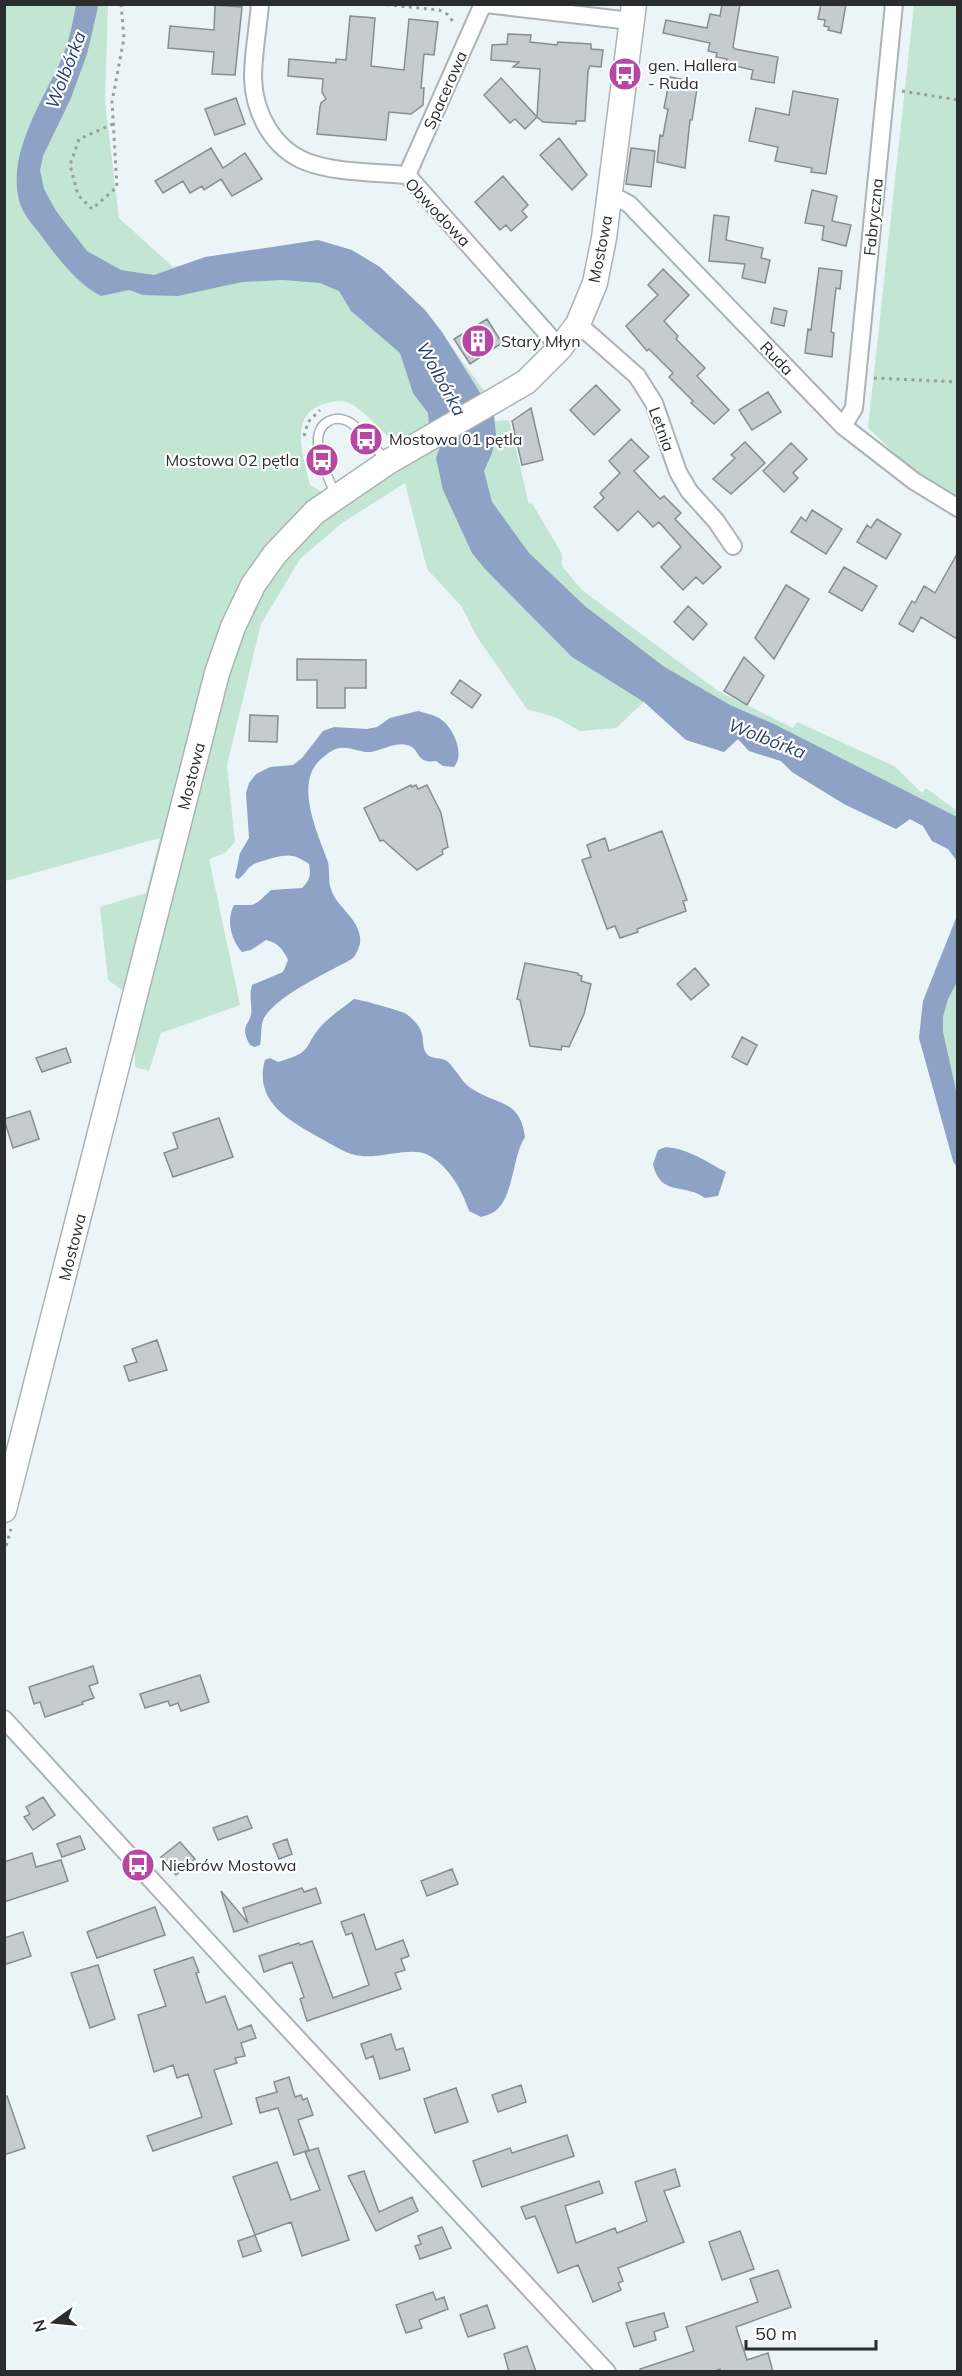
<svg xmlns="http://www.w3.org/2000/svg" width="962" height="2376" viewBox="0 0 962 2376" font-family="Mulish,sans-serif">
  <style>
    .green { fill: #c3e5d3 }
    .water { fill: #8da2c4 }
    .building { fill: #c5ccd0; stroke: #878d91; stroke-width: 1.5 }
    .lines { fill: none; stroke-linecap: round; stroke-linejoin: round }
    .lane-casing { stroke: #abb3b5; stroke-width: 11 }
    .street-casing { stroke: #abb3b5; stroke-width: 20 }
    .secondary-casing { stroke: #abb3b5; stroke-width: 27 }
    .path { stroke: #989fa0; stroke-width: 3; stroke-dasharray: 3 4.5; stroke-linecap: butt }
    .lane { stroke: #fff; stroke-width: 8 }
    .street { stroke: #fff; stroke-width: 16 }
    .secondary { stroke: #fff; stroke-width: 24 }
    .labels { text-anchor: middle; stroke-width: 4.5; stroke-linejoin: round; paint-order: stroke }
    .poi-label { font-size: 16px; fill: #292d2d; stroke: #fff; text-anchor: start }
    .street-label { font-size: 16px; fill: #292d2d; stroke: #fff }
    .water-label { font-size: 18px; font-style: italic; fill: #26416f; stroke: #fff }
  </style>
  <rect width="100%" height="100%" fill="#ebf4f6"/>
  <path class="green" d="M5,5H108L105,102L119,218L173,267L322,252L428,315L485,392L397,445C387,436 362,409 351,404C344,400 332,401 324,404C287,415 304,458 310,485L345,506L426,454L487,422L509,420L529,504L532,503L562,554V566L582,590L718,691L793,728L797,722L894,766L922,793L926,788L957,811V861L948,849L932,841L923,826L910,819L896,829L844,804L792,772L781,761L749,751L738,739L724,752L686,740L644,702L616,728L580,731L557,718L527,709L477,637L462,607L427,569L405,483L342,523L300,559L261,624L227,765L235,842L225,853L209,859L240,1005L161,1033L149,1071L135,1067V1053L118,1022L125,992L108,980L100,907L146,893L160,838L5,881Z
    M914,5H957V497L919,476L868,428Z
    M957,916V1170L919,1038L923,1001Z"/>
  <path class="water" d="M76,5H98V7L87,54L71,98L43,156L40,170L44,189L56,211L87,251L121,270L154,275L205,257L318,240L352,250L380,267L425,310L442,332L494,415L496,435L492,453L484,471L492,502L529,553L585,606L663,666L730,705L774,724L957,817V861L948,849L932,841L923,826L910,819L896,829L844,804L792,772L781,761L749,751L738,739L724,752L686,740L644,702L572,657L485,569L472,553L443,490L436,458L440,447L429,426L428,413L413,393L400,353L351,311L339,291L320,283L283,280L242,282L178,296L143,295L129,290L101,296C79,285 60,261 46,242C37,229 22,215 19,200C7,152 44,99 62,58C69,41 73,22 76,5Z
    M418,711C424,713 431,714 437,717C452,724 466,753 454,767L443,766L436,761C414,764 422,749 407,745C395,742 383,750 371,752C361,753 350,746 340,748C332,749 326,755 320,760C294,784 318,834 328,862C330,871 328,881 331,889C337,909 363,920 360,944C359,947 356,955 354,957C350,961 340,965 335,968C314,979 276,998 264,1018C260,1026 262,1037 260,1045L255,1047L250,1045C248,1041 245,1036 245,1031C245,1026 248,1023 250,1018C254,1008 248,998 252,985L283,972L288,960C283,949 278,943 266,940L251,950L242,952C231,940 226,920 234,905H252L258,902L271,890L302,888C310,880 311,875 309,864C294,853 286,854 269,859C263,861 256,862 251,866C246,870 244,876 238,879L235,877L240,853L249,838L246,793L249,783L256,774L270,767L293,765L302,758L323,731L334,727L367,729L377,727L390,718Z
    M957,916V982L948,999L943,1017V1032L957,1095V1168L953,1161L919,1038L923,1001Z
    M354,999C358,999 403,1011 406,1014C411,1017 419,1025 421,1031C424,1038 422,1047 426,1053C431,1060 441,1057 447,1061C455,1068 460,1079 468,1086C494,1106 520,1097 525,1137C512,1156 514,1199 494,1212C490,1214 485,1216 481,1217L469,1211C462,1190 448,1164 426,1154C410,1147 380,1158 362,1156C346,1155 334,1145 320,1138C290,1121 253,1102 265,1060L270,1058L278,1062C316,1051 301,1048 323,1024C332,1015 344,1007 354,999Z
    M666,1147C689,1149 707,1162 726,1172L718,1196L705,1198C685,1183 660,1197 653,1164L658,1150Z"/>
  <path class="building" d="M722,4H740L733,47L735,49L778,57L774,83L751,79L753,70L726,64L727,59L716,57L717,53L708,51L710,43L663,33L666,20L707,28L710,14L720,16Z
    M821,4H846L841,33L828,30L829,27L824,26L825,20L818,19Z
    M215,5L242,7L235,75L212,74L214,52L168,48L170,26L214,30Z
    M350,16L375,18L371,66L404,70L409,19L438,22L434,55L424,54L421,88H424L423,105L411,114L389,112L386,140L317,134L320,107L321,103L326,99L322,92L323,79L288,76L289,59L336,63V59L346,60Z
    M508,34L531,35L530,42L557,45L558,42L591,44V49L603,50L601,67L590,66L588,71L585,121H576V124L543,122L537,117L540,69L513,67L519,62L491,60L492,45L507,44Z
    M670,77L698,82L692,120H690L685,168L657,162L660,135L663,136L668,109L664,108Z
    M501,78L537,117L525,129L515,119L510,123L484,95Z
    M793,91L838,99L826,174L811,172L812,168L775,161L778,147L749,141L756,108L789,115Z
    M236,98L245,124L215,135L205,109Z
    M559,138L587,175L572,190L540,155Z
    M211,148L223,168L245,153L262,179L232,196L221,179L204,190L202,186L190,193L183,181L163,193L155,181Z
    M631,148L655,151L651,187L626,184Z
    M503,176L528,205L522,211L527,217L511,231L506,225L500,230L475,202Z
    M812,190L837,196L832,221L851,225L846,246L822,240L824,226L805,223Z
    M714,215L729,217L726,240L763,248L761,258L770,260L765,283L742,278L745,264L709,261Z
    M819,268L842,271L840,289L836,288L831,332L834,333L832,357L805,353L808,329L811,330Z
    M663,269L689,295L664,321L678,336L676,339L705,368L697,376L729,410L714,424L691,403L693,401L669,377L673,373L649,349L647,351L626,326L658,295L648,285Z
    M774,308L787,311L784,326L771,323Z
    M487,319L502,343L470,364L454,339Z
    M596,385L620,410L594,435L570,410Z
    M768,392L781,412L752,430L739,410Z
    M531,408L543,460L522,465L512,421Z
    M631,439L649,457L634,471L660,499L664,496L681,513L675,519L721,567L703,584L696,577L683,590L661,567L681,547L659,522L653,527L638,511L618,531L594,507L604,498L600,493L620,473L609,461Z
    M745,442L765,463L731,494L713,479L735,458L731,455Z
    M791,443L807,459L793,473L798,478L784,492L763,471Z
    M812,510L842,529L826,554L791,532L801,517L806,521Z
    M877,519L901,534L886,559L857,542L867,525L871,528Z
    M957,554V639L921,617L913,632L899,624L912,601L915,603L924,586L935,593Z
    M844,567L877,586L862,611L829,592Z
    M786,585L809,599L774,659L755,638Z
    M688,606L707,624L693,640L674,622Z
    M744,657L764,676L747,705L724,691Z
    M297,659L366,660V688H345V708H317V680H297Z
    M460,680L481,695L472,708L451,693Z
    M250,715L278,716L277,742L249,741Z
    M411,785L412,787L416,785L418,789L427,785L441,813L448,847L442,850L443,854L417,870L383,840L380,841L364,808Z
    M662,831L687,900L683,901L686,911L637,929L638,932L620,938L615,926L607,929L582,860L591,857L587,845L605,838L609,851Z
    M525,963L578,973V975L582,976L581,981L591,984L584,1014L569,1047L562,1046L561,1050L530,1046L520,1000L517,999Z
    M695,968L709,985L691,1000L677,984Z
    M742,1037L757,1045L747,1065L732,1057Z
    M66,1048L71,1062L42,1072L36,1058Z
    M30,1111L39,1139L13,1148L4,1119Z
    M219,1118L233,1157L173,1177L164,1153L178,1148L173,1133Z
    M157,1340L167,1370L129,1381L124,1366L137,1362L132,1349Z
    M93,1666L98,1683L89,1686L94,1698L82,1702L83,1704L45,1717L40,1702L34,1704L29,1687Z
    M200,1675L209,1702L181,1711L178,1703L170,1706L168,1701L145,1708L140,1694Z
    M43,1797L55,1815L33,1830L24,1817L30,1814L26,1807Z
    M247,1816L252,1828L218,1840L213,1828Z
    M80,1836L85,1849L62,1857L57,1844Z
    M287,1839L292,1854L279,1859L273,1844Z
    M180,1842L195,1859L176,1875L161,1857Z
    M32,1853L36,1867L61,1860L68,1881L4,1902V1862Z
    M452,1869L458,1884L427,1896L421,1881Z
    M302,1888L304,1892L316,1888L321,1903L234,1932L221,1891L248,1923L243,1908Z
    M155,1907L165,1935L97,1958L87,1932Z
    M364,1914L376,1950L403,1940L409,1956L401,1959L405,1970L395,1973L401,1989L307,2021L300,1999L304,1997L292,1962L264,1972L259,1956L299,1943L300,1945L312,1941L333,1998L369,1985L352,1933L346,1935L341,1922Z
    M23,1932L31,1956L4,1965V1938Z
    M193,1957L199,1972L196,1973L206,2003L225,1996L238,2030L251,2025L256,2038L241,2043L245,2056L235,2058L237,2063L214,2070L232,2124L153,2151L147,2136L202,2117L188,2074L177,2078L173,2065L154,2072L138,2015L166,2006L154,1970Z
    M98,1965L115,2019L90,2028L71,1973Z
    M391,2034L396,2050L403,2048L410,2070L380,2079L373,2056L366,2059L361,2044Z
    M289,2077L295,2097L301,2095L303,2100L307,2098L313,2115L298,2120L309,2150L294,2155L278,2108L260,2113L256,2098L277,2092L274,2082Z
    M521,2085L526,2102L498,2112L492,2095Z
    M456,2088L468,2122L435,2133L424,2099Z
    M4,2096H7L25,2148L4,2155Z
    M567,2135L574,2156L482,2187L473,2161L510,2148L512,2153Z
    M318,2148L349,2240L302,2256L291,2222L255,2235L233,2177L277,2162L291,2200L320,2190L305,2152Z
    M675,2169L680,2186L664,2191L684,2242L618,2268L623,2281L618,2283L621,2290L593,2302L578,2265L558,2273L535,2216L526,2219L521,2207L599,2181L603,2193L565,2206L576,2243L615,2228L617,2233L647,2221L635,2182Z
    M364,2171L379,2212L412,2197L418,2211L376,2231L348,2176Z
    M442,2227L451,2248L420,2259L415,2246L421,2244L418,2236Z
    M740,2231L754,2269L722,2280L709,2242Z
    M255,2235L261,2251L243,2257L238,2241Z
    M778,2270L791,2307L736,2327L747,2360L768,2353L773,2372H721L720,2369L713,2372H640V2369L694,2351L686,2327L758,2302L750,2279Z
    M433,2292L436,2300L444,2297L448,2309L419,2320L422,2328L406,2333L396,2305Z
    M487,2305L495,2328L468,2337L460,2315Z
    M664,2313L668,2327L654,2332L656,2340L634,2347L626,2323Z
    M527,2346L536,2372H509L504,2354Z"/>
  <g class="lines">
    <defs>
      <path id="lane" d="M336,496C328,476 304,434 329,421C336,417 344,419 351,423C364,433 375,448 386,460"/>
      <path id="street" d="M260,4C258,29 253,54 253,78C254,113 273,149 307,162C336,173 376,172 407,175L560,348
        M486,4L631,21
        M407,175L483,4
        M610,194L629,204L843,426L914,481L958,508
        M578,324L637,376L654,403L678,472L689,491L716,521L733,546
        M843,426L854,408L894,4
        M4,1719L232,1968L607,2372"/>
      <path id="secondary" d="M4,1510L217,673L233,627L253,585L275,554L315,512L388,462L526,382L560,348L578,324L595,283L604,238L634,4"/>
    </defs>
    <use href="#lane" class="lane-casing"/>
    <use href="#street" class="street-casing"/>
    <use href="#secondary" class="secondary-casing"/>
    <path class="path" d="M379,4L439,10L447,14L455,24
      M902,91L958,100
      M113,124L79,139L70,165L78,195L92,209L117,187L112,102L124,38L121,4
      M874,378L958,382
      M304,436L308,422L320,410
      M4,1553L11,1529"/>
    <use href="#lane" class="lane"/>
    <use href="#street" class="street"/>
    <use href="#secondary" class="secondary"/>
  </g>
  <defs>
    <symbol id="bus-disc" viewBox="-11 -11 22 22"><circle r="9.5" fill="#b647a4" stroke="#fff"/><path d="M-5-6H5V4H4V6H2V4H-2V6H-4V4H-5ZM-3.5-4V0h7V-4ZM-3.5 1.2v1.5H-2V1.2ZM2 1.2v1.5H3.5V1.2Z" fill="#fff"/></symbol>
    <symbol id="building-disc" viewBox="-11 -11 22 22"><circle r="9.5" fill="#b647a4" stroke="#fff"/><path d="M-4-6H4V6H1V3H-1V6H-4ZM-2.5-4.3h1.7v1.8h-1.7ZM.8-4.3h1.7v1.8H.8ZM-2.5-1h1.7V.8h-1.7ZM.8-1h1.7V.8H.8Z" fill="#fff"/></symbol>
  </defs>
  <g fill-rule="evenodd">
    <use href="#bus-disc" x="606" y="55" width="38" height="38"/>
    <use href="#building-disc" x="459" y="322" width="38" height="38"/>
    <use href="#bus-disc" x="347" y="420" width="38" height="38"/>
    <use href="#bus-disc" x="303" y="441" width="38" height="38"/>
    <use href="#bus-disc" x="119" y="1846" width="38" height="38"/>
  </g>
  <g class="labels">
    <g class="poi-label">
      <text x="648" y="71">gen. Hallera<tspan x="648" dy="18">- Ruda</tspan></text>
      <text x="501" y="347">Stary Młyn</text>
      <text x="389" y="445">Mostowa 01 pętla</text>
      <text x="299" y="466" text-anchor="end">Mostowa 02 pętla</text>
      <text x="161" y="1871">Niebrów Mostowa</text>
    </g>
    <g class="street-label">
      <text transform="translate(445 90) rotate(-66)" y="6">Spacerowa</text>
      <text transform="translate(438 212) rotate(47)" y="6">Obwodowa</text>
      <text transform="translate(873 217) rotate(-84)" y="6">Fabryczna</text>
      <text transform="translate(600 249) rotate(-79)" y="6">Mostowa</text>
      <text transform="translate(777 358) rotate(46)" y="6">Ruda</text>
      <text transform="translate(662 429) rotate(70)" y="6">Letnia</text>
      <text transform="translate(191 776) rotate(-76)" y="6">Mostowa</text>
      <text transform="translate(72 1247) rotate(-76)" y="6">Mostowa</text>
    </g>
    <g class="water-label">
      <text transform="translate(66 70) rotate(-69)" y="6">Wolbórka</text>
      <text transform="translate(441 379) rotate(61)" y="6">Wolbórka</text>
      <text transform="translate(767 739) rotate(21)" y="6">Wolbórka</text>
    </g>
  </g>
  <rect width="962" height="2376" fill="none" stroke="#292d2d" stroke-width="12"/>
  <g transform="translate(54 2322) rotate(255)" stroke="#ffffff" stroke-width="4.5" paint-order="stroke">
  <path d="M0-4.5L10 22L0 15L-10 22Z" fill="#292d2d"/>
  <text y="-9" font-size="16" font-weight="bold" text-anchor="middle" fill="#292d2d">N</text>
  </g>
  <path d="M746 2340v9h130v-9" fill="none" stroke="#292d2d" stroke-width="3"/>
  <text x="755" y="2340" font-size="18" fill="#292d2d" stroke="#ffffff" stroke-width="4.5" paint-order="stroke">50 m</text>
</svg>
